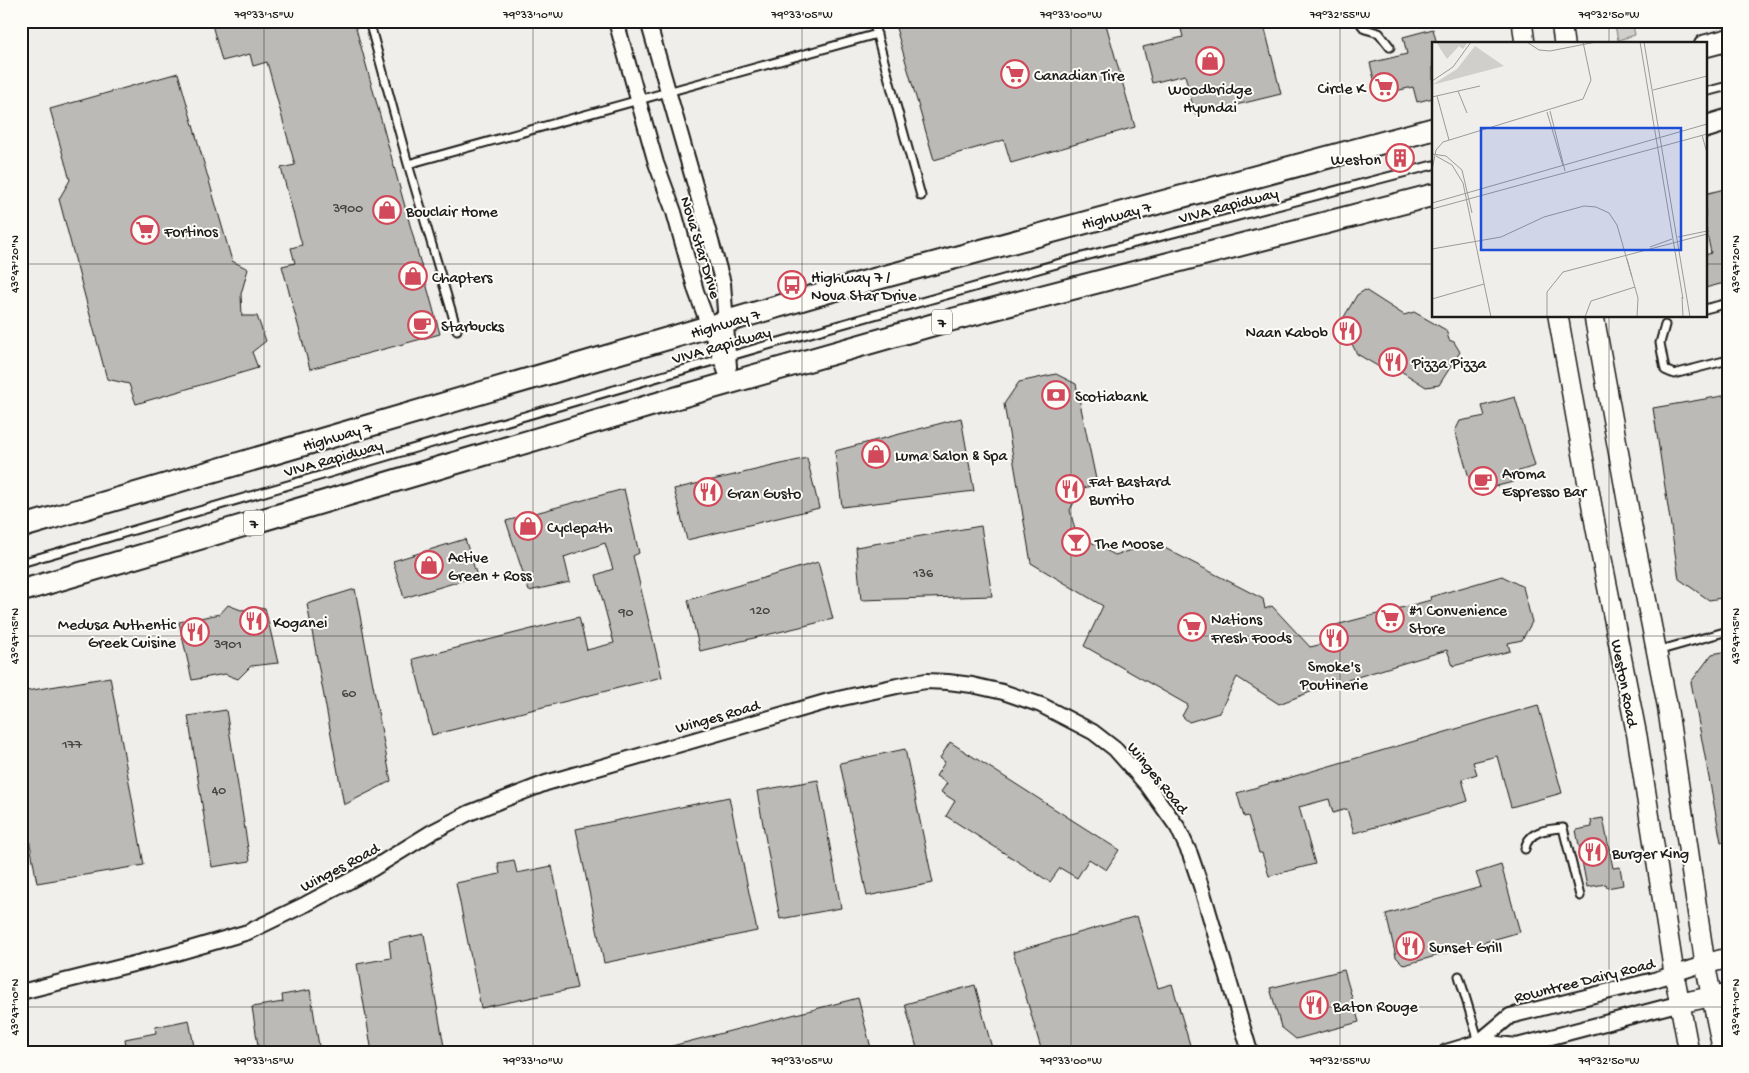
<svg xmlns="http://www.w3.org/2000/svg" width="1749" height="1073" viewBox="0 0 1749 1073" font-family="'Gochi Hand',sans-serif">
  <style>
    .green { fill: #d0cfcc; stroke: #767674 }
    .building { fill: #bbbab6; stroke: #1c1c1c }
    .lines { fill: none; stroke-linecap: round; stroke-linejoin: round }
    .lane-casing { stroke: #1c1c1c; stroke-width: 11 }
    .street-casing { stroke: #1c1c1c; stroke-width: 18 }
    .secondary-casing { stroke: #1c1c1c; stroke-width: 22 }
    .primary-casing { stroke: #1c1c1c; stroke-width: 25 }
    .lane { stroke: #fdfcf7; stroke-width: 7 }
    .street { stroke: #fdfcf7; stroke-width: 14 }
    .secondary { stroke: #fdfcf7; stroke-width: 19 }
    .primary { stroke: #fdfcf7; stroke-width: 21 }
    .ticks { fill: none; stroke: #1c1c1c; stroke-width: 1; stroke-opacity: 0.45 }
    .labels { text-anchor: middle; stroke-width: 4; stroke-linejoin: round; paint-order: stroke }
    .number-label { font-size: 14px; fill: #444442 }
    .shield { fill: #fdfcf7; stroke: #605f5e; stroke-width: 1 }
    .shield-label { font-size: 15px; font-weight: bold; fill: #1c1c1c }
    .poi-label { font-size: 16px; fill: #1c1c1c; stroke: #fdfcf7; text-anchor: start }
    .street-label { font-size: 16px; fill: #1c1c1c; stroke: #fdfcf7 }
    .inset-road { fill: none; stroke: #9b9a98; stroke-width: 1 }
    .view { fill: #1d4ed8; fill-opacity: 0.15; stroke: #1d4ed8; stroke-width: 2.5 }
    .inset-edge { fill: none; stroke: #1c1c1c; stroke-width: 2.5 }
    .neatline { fill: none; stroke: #1c1c1c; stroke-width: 2 }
    .ticks-label { font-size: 12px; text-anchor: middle; fill: #1c1c1c }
  </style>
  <rect width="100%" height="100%" fill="#f0eeea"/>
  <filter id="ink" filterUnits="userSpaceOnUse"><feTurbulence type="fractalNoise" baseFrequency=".02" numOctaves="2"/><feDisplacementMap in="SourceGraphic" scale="10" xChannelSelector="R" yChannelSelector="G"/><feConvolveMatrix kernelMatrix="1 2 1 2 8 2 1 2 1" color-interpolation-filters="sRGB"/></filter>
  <g filter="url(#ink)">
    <path class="green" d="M1614,21H1632L1635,35L1618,40Z"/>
    <path class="building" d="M211,21H354L440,334L310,369L282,266L295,263L291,248L302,245L281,168L295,165L267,62L253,66L250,54L222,61Z
      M894,21H1105L1135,127L1011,163L1004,140L934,160Z
      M1179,21H1263L1281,94L1195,115L1185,75L1152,83L1143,47L1183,37Z
      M1433,29L1437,44H1433V98L1417,102L1413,87L1378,95L1370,63L1407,54L1403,37Z
      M178,73L232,261L248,269L241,294L242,316H257L266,341L252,352L258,368L136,404L129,384L107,379L59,199L70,180L50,109Z
      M1728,188V282L1705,288V255L1711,253L1705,224V194Z
      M1365,290L1404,315L1414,312L1446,330L1449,340L1454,342L1460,352L1439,385L1426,387L1393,366L1381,368L1357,354L1351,342L1342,336L1338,327L1357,295Z
      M1056,374L1076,384L1097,484L1081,489L1070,510L1076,534L1115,555L1155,543L1263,599L1265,609L1272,606L1310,647L1323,644L1332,626L1431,600L1430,597L1502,576L1523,587L1532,622L1522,640L1508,643L1510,651L1453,666L1447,650L1321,688L1279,704L1237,677L1219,713L1189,722L1182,716L1188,705L1084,646L1103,606L1031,563L1004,404L1019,382Z
      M1728,395V597L1709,600L1679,579L1653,408Z
      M1515,397L1535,466L1519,471L1513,482L1482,490L1471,484L1455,431L1460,421L1485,416L1482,406Z
      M961,418L974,491L842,507L835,451Z
      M807,458L819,508L687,540L674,489Z
      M624,489L639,553L633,556L662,677L432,735L413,659L579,617L587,650L614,643L596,575L613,569L605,543L564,557L570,582L529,591L506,521Z
      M981,526L992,596L861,600L856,547Z
      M465,539L477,576L404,598L393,561Z
      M818,562L833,619L700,651L688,600Z
      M355,589L391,781L344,805L307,604Z
      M228,605L241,610L265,608L278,663L251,666L238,679L225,674L192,680L179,622L220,614Z
      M1728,651V842H1721L1691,682L1712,654Z
      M110,677L144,865L37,883L21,794V692Z
      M1538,705L1562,793L1511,807L1497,756L1473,762L1477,774L1462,779L1468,801L1354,833L1347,809L1333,813L1329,799L1299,807L1315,864L1269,876L1262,853H1259L1248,816L1244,817L1237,793Z
      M226,710L250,861L212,867L188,716Z
      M950,742L1119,850L1106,870L1089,859L1077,878L1060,868L1050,882L946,816L955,801L941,792L947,783L936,776L945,762L940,758Z
      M905,749L933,883L867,896L840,763Z
      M818,780L841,908L780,919L757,791Z
      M729,797L757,931L604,963L576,829Z
      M1603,818L1613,868L1620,867L1623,885L1607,888L1606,884L1587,887L1576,830L1592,827L1591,820Z
      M514,860L517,873L552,866L577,988L481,1008L456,883L500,874L498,863Z
      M1501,865L1520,932L1404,965L1396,957L1386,914L1481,887L1476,873Z
      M1137,916L1158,988L1172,984L1190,1045L1168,1052H1042L1013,952Z
      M424,934L445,1052H372L357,964L391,958L389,941Z
      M1344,970L1359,1022L1296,1039L1281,1027L1270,988Z
      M975,985L993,1052H918L905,1004Z
      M310,990L320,1052H259L252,1007L283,1002L282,995Z
      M858,998L872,1052H669L668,1047Z
      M189,1020L195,1052H127L125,1039L156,1033L155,1027Z"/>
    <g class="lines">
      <defs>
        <path id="lane" d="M369,21L408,164L877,34
          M873,21L921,196
          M1362,21L1361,24L1365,29L1379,33L1390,47
          M1705,92L1728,86
          M408,164L457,330
          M1705,309L1728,303
          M1665,325L1660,343L1665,370L1674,374L1728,360
          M21,563L775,343L1078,258L1433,165
          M1657,651L1728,631
          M1525,849C1528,831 1547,829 1563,828L1580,896
          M1459,976L1479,1042"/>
        <path id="street" d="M616,21L656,163L674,212L696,291L730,383
          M648,21L723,283L729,367
          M21,992L173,954L248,932L306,904L372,869L432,832L469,813L546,783L829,701L897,686L926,681L948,682L972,685L1003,692L1041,705L1093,732L1115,749L1148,786L1178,828L1190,854L1201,886L1250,1052
          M1479,1042L1510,1016L1654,980L1705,964
          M1446,1052L1479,1042L1517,1046L1681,1003"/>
        <path id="secondary" d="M1522,21L1525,44
          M1561,21L1564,44
          M1558,316L1596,529L1637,736L1674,973L1689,1052
          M1594,316L1631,522L1667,704L1705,964L1723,1052
          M1705,964L1728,958
          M1681,1003L1728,993"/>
        <path id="primary" d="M1705,46L1728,40
          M1705,127L1728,120
          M21,527L831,291L1433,129
          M21,591L676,398L943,322L1433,195"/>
      </defs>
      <use href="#lane" class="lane-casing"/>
      <use href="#street" class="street-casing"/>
      <use href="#secondary" class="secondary-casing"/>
      <use href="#primary" class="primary-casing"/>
      <use href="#lane" class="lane"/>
      <use href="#street" class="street"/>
      <use href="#secondary" class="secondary"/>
      <use href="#primary" class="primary"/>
    </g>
  </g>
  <path class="ticks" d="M264,21V1052M533,21V1052M802,21V1052M1071,21V1052M1340,21V1052M1609,21V44M21,264H1433M1705,264H1728M1609,316V1052M21,636H1728M21,1007H1728"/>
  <defs>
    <symbol id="shop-ring" viewBox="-11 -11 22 22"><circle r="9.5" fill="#fdfcf7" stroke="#d1495b" stroke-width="1.5"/><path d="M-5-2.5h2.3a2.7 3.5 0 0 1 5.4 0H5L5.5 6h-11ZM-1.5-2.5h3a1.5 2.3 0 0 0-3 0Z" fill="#d1495b"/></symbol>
    <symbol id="supermarket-ring" viewBox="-11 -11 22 22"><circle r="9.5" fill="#fdfcf7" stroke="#d1495b" stroke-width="1.5"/><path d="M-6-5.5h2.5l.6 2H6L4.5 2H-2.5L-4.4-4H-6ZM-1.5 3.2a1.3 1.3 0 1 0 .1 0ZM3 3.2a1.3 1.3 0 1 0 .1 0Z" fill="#d1495b"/></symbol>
    <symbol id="building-ring" viewBox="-11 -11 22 22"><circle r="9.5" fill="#fdfcf7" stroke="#d1495b" stroke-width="1.5"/><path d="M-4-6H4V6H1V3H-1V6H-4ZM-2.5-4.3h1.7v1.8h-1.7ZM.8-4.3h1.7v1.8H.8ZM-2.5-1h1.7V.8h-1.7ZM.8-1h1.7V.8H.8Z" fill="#d1495b"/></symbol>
    <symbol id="bus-ring" viewBox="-11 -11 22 22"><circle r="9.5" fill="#fdfcf7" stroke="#d1495b" stroke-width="1.5"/><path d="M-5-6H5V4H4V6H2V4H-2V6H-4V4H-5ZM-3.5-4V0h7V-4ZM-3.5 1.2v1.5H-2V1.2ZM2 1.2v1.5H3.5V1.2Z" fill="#d1495b"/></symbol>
    <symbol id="cafe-ring" viewBox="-11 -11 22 22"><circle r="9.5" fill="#fdfcf7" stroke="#d1495b" stroke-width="1.5"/><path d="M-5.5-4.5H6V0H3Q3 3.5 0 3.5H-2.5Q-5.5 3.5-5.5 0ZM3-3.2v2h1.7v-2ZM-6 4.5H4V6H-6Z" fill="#d1495b"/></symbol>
    <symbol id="restaurant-ring" viewBox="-11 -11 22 22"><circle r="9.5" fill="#fdfcf7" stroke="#d1495b" stroke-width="1.5"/><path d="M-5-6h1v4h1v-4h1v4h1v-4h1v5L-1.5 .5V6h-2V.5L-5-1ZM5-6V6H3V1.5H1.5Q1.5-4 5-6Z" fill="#d1495b"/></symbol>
    <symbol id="bank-ring" viewBox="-11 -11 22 22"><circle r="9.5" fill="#fdfcf7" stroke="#d1495b" stroke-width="1.5"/><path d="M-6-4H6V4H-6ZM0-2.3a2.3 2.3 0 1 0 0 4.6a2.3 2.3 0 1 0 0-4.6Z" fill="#d1495b"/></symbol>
    <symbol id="bar-ring" viewBox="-11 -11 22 22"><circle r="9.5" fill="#fdfcf7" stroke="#d1495b" stroke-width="1.5"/><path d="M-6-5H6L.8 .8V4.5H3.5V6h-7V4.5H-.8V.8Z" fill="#d1495b"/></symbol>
  </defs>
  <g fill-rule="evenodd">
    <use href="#shop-ring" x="1194" y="45" width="32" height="32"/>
    <use href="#supermarket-ring" x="999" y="58" width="32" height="32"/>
    <use href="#supermarket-ring" x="1368" y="71" width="32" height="32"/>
    <use href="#building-ring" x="1384" y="142" width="32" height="32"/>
    <use href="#shop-ring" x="371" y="194" width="32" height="32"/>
    <use href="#supermarket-ring" x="129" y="214" width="32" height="32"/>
    <use href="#shop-ring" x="397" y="260" width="32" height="32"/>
    <use href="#bus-ring" x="776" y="269" width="32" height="32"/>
    <use href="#cafe-ring" x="406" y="309" width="32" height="32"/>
    <use href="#restaurant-ring" x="1331" y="315" width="32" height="32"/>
    <use href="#restaurant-ring" x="1377" y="346" width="32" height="32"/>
    <use href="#bank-ring" x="1040" y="379" width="32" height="32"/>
    <use href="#shop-ring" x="860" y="438" width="32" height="32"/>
    <use href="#cafe-ring" x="1467" y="465" width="32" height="32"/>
    <use href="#restaurant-ring" x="1054" y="473" width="32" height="32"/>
    <use href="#restaurant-ring" x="692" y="476" width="32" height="32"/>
    <use href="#shop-ring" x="512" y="510" width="32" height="32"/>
    <use href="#bar-ring" x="1060" y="526" width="32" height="32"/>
    <use href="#shop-ring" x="413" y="549" width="32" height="32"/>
    <use href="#supermarket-ring" x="1374" y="602" width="32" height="32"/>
    <use href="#restaurant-ring" x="238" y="605" width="32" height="32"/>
    <use href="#supermarket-ring" x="1176" y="611" width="32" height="32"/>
    <use href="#restaurant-ring" x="179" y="616" width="32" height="32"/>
    <use href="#restaurant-ring" x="1318" y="622" width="32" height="32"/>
    <use href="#restaurant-ring" x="1577" y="836" width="32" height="32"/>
    <use href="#restaurant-ring" x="1394" y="930" width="32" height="32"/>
    <use href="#restaurant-ring" x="1298" y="989" width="32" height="32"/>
  </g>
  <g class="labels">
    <g class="number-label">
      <text x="348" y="212">3900</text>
      <text x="923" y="577">136</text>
      <text x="760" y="614">120</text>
      <text x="626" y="616">90</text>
      <text x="228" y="648">3901</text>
      <text x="349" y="697">60</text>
      <text x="72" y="748">177</text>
      <text x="219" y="794">40</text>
    </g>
    <g class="shield">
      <rect x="932" y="309.5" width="20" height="25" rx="4"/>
      <rect x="244" y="510.5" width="20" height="25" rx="4"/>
    </g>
    <g class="shield-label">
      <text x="942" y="327">7</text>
      <text x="254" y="528">7</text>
    </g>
    <g class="poi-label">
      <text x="1034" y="80">Canadian Tire</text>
      <text x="1365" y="93" text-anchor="end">Circle K</text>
      <text x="1210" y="94" text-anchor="middle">Woodbridge<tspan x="1210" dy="18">Hyundai</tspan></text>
      <text x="1381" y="164" text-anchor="end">Weston</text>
      <text x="406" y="216">Bouclair Home</text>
      <text x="164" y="236">Fortinos</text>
      <text x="432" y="282">Chapters</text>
      <text x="811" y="282">Highway 7 /<tspan x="811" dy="18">Nova Star Drive</tspan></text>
      <text x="441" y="331">Starbucks</text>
      <text x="1328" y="337" text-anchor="end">Naan Kabob</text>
      <text x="1412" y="368">Pizza Pizza</text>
      <text x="1075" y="401">Scotiabank</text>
      <text x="895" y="460">Luma Salon &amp; Spa</text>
      <text x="1502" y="478">Aroma<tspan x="1502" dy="18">Espresso Bar</tspan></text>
      <text x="1089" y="486">Fat Bastard<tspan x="1089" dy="18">Burrito</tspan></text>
      <text x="727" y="498">Gran Gusto</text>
      <text x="547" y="532">Cyclepath</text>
      <text x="1095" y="548">The Moose</text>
      <text x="448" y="562">Active<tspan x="448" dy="18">Green + Ross</tspan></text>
      <text x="1409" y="615">#1 Convenience<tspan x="1409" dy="18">Store</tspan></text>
      <text x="1211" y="624">Nations<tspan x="1211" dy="18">Fresh Foods</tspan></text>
      <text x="273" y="627">Koganei</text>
      <text x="176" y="629" text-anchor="end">Medusa Authentic<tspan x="176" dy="18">Greek Cuisine</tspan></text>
      <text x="1334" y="671" text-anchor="middle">Smoke's<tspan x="1334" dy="18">Poutinerie</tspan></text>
      <text x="1612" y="858">Burger King</text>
      <text x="1429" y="952">Sunset Grill</text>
      <text x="1333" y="1011">Baton Rouge</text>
    </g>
    <g class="street-label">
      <text transform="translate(1228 204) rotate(-15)" y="6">VIVA Rapidway</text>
      <text transform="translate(1116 214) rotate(-15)" y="6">Highway 7</text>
      <text transform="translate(702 247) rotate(73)" y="6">Nova Star Drive</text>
      <text transform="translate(725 322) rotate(-16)" y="6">Highway 7</text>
      <text transform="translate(721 344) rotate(-16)" y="6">VIVA Rapidway</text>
      <text transform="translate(337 435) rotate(-16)" y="6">Highway 7</text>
      <text transform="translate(333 457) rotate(-16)" y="6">VIVA Rapidway</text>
      <text transform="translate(1626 683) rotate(79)" y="6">Weston Road</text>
      <text transform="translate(717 715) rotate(-16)" y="6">Winges Road</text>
      <text transform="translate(1159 777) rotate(51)" y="6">Winges Road</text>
      <text transform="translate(339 866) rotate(-28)" y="6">Winges Road</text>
      <text transform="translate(1584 979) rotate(-14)" y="6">Rowntree Dairy Road</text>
    </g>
  </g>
  <g transform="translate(1432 42)">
    <rect width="275" height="275" fill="#f0eeea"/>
    <path d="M4,0H36L31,7L27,4L15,17ZM43,4L72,24L0,43L25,27Z" fill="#d0cfcc"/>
    <path class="inset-road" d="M95,0L107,8L118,9L164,0M208,0L251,257M212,0L258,275M0,39L21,25L39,0M221,48L275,34M26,49L35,71M5,54L17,98M0,55L48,44M118,69L133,129M115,70L131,124M270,93L275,111M0,112L14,114L30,128L40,171M4,114L20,123L31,141L59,275M0,128L4,108L11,100L151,57L159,38L151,0M0,161L275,82M0,167L275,92M246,195L275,189M218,205L240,197M0,207L69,195L112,175L152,164L164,165L177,171L185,183L206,256L205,275M195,217L200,235M250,255L251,275M0,257L52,242M115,275V250L131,230L275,192M153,275L159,259L203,245"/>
    <path class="view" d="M49,86H249V208H49Z"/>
    <rect width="275" height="275" class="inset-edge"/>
  </g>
  <rect width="1749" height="1073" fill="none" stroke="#fdfcf7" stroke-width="55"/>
  <rect x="28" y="28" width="1694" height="1018" class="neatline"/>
  <g class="ticks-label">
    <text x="264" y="18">79°33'15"W</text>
    <text x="533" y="18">79°33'10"W</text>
    <text x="802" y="18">79°33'05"W</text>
    <text x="1071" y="18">79°33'00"W</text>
    <text x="1340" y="18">79°32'55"W</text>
    <text x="1609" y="18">79°32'50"W</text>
    <text transform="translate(14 264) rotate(-90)" y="4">43°47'20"N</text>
    <text transform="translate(1735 264) rotate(-90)" y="4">43°47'20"N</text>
    <text transform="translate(14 636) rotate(-90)" y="4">43°47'15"N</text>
    <text transform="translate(1735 636) rotate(-90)" y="4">43°47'15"N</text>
    <text transform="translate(14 1007) rotate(-90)" y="4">43°47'10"N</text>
    <text transform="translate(1735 1007) rotate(-90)" y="4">43°47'10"N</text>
    <text x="264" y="1064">79°33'15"W</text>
    <text x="533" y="1064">79°33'10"W</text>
    <text x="802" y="1064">79°33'05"W</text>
    <text x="1071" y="1064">79°33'00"W</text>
    <text x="1340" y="1064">79°32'55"W</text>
    <text x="1609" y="1064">79°32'50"W</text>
  </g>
</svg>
